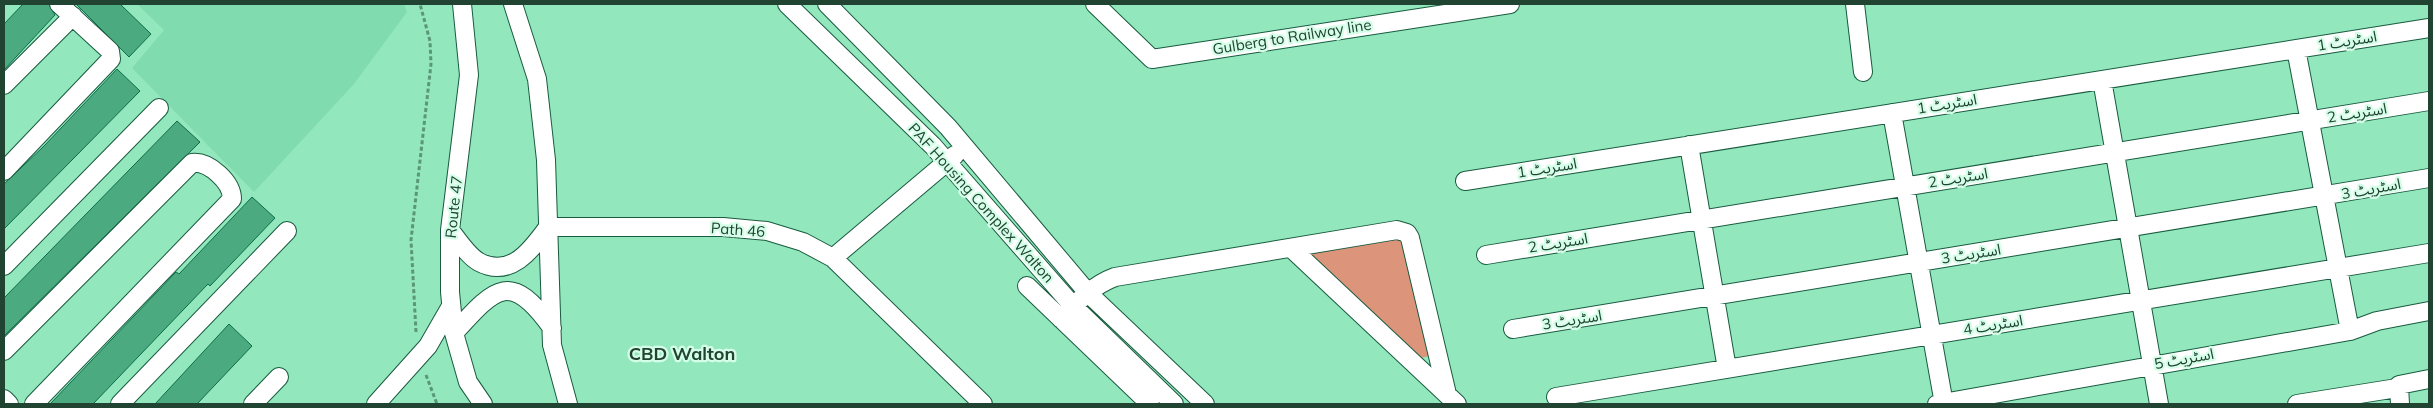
<svg xmlns="http://www.w3.org/2000/svg" width="2433" height="408" viewBox="0 0 2433 408" font-family="Mulish,'Noto Sans Arabic',sans-serif">
  <style>
    .built { fill: #80dbaf }
    .green { fill: #dc957a }
    .building { fill: #4caa80; stroke: #0d6e4b }
    .lines { fill: none; stroke-linecap: round; stroke-linejoin: round }
    .minor-casing { stroke: #185b3f; stroke-width: 20 }
    .path { stroke: #5b9679; stroke-width: 3; stroke-dasharray: 4 2.5; stroke-linecap: butt }
    .minor { stroke: #fff; stroke-width: 18 }
    .labels { text-anchor: middle; stroke-width: 4.5; stroke-linejoin: round; paint-order: stroke }
    .street-label { font-size: 15px; fill: #204332; stroke: #d5fee8 }
    .quarter-label { font-size: 18px; font-weight: bold; fill: #204332; stroke: #d5fee8 }
  </style>
  <rect width="100%" height="100%" fill="#93e7bd"/>
  <path class="built" d="M137,4H404L407,12L354,84L254,192L132,68L164,30Z"/>
  <path class="green" d="M1401,238L1433,355L1417,359L1305,252Z"/>
  <path class="building" d="M23,4H49L55,15L4,70V24Z
    M76,4H120L151,34L129,57Z
    M117,69L140,91L4,229V184L44,146Z
    M177,121L200,142L4,336V298Z
    M252,197L275,218L210,286L208,284L93,404H50L176,272L179,274Z
    M229,324L252,346L197,404H155Z"/>
  <g class="lines">
    <defs>
      <path id="minor" d="M462,4L469,75L450,230V292L454,333L468,382L483,404
        M513,4L537,79L546,160L552,345L568,404
        M787,4L933,146L1073,306L1174,404
        M827,4L948,127L1088,293L1205,404
        M1095,4L1152,59L1510,4
        M1855,4L1863,72
        M2296,49L2350,331
        M2102,80L2159,404
        M4,85L73,16
        M1892,113L1944,404
        M1689,145L1727,369
        M4,171L111,59L110,51L59,4
        M1465,181L2429,28
        M450,230C458,240 468,256 479,262C511,279 532,249 548,227H723L767,231L803,242L833,258L983,404
        M1292,249L1457,404
        M1486,255L2429,101
        M833,258L955,155
        M4,266L159,108
        M1027,286L1150,404
        M1061,319C1077,302 1093,285 1115,277L1397,230L1407,233L1410,238L1447,394
        M1513,329L2429,178
        M454,333C495,288 510,269 552,328
        M4,351L192,163C209,161 232,182 232,199L34,404
        M1556,397L2429,253
        M4,399L9,404
        M120,404L287,231
        M253,404L279,377
        M376,404L428,346L451,306
        M1937,404L2350,331L2377,321L2429,311
        M2297,404L2397,388
        M2400,404L2399,385L2429,379"/>
    </defs>
    <use href="#minor" class="minor-casing"/>
    <path class="path" d="M416,332L411,240L431,64L430,41L420,4
      M426,375L437,404"/>
    <use href="#minor" class="minor"/>
  </g>
  <g class="labels">
    <g class="street-label">
      <text transform="translate(1292 37) rotate(-9)" y="5">Gulberg to Railway line</text>
      <text transform="translate(2347 41) rotate(-9)" y="5">اسٹریٹ 1</text>
      <text transform="translate(1947 104) rotate(-9)" y="5">اسٹریٹ 1</text>
      <text transform="translate(2357 113) rotate(-9)" y="5">اسٹریٹ 2</text>
      <text transform="translate(1547 168) rotate(-9)" y="5">اسٹریٹ 1</text>
      <text transform="translate(1958 178) rotate(-9)" y="5">اسٹریٹ 2</text>
      <text transform="translate(2371 189) rotate(-10)" y="5">اسٹریٹ 3</text>
      <text transform="translate(981 203) rotate(48)" y="5">PAF Housing Complex Walton</text>
      <text transform="translate(454 207) rotate(-84)" y="5">Route 47</text>
      <text transform="translate(738 230) rotate(4)" y="5">Path 46</text>
      <text transform="translate(1558 243) rotate(-9)" y="5">اسٹریٹ 2</text>
      <text transform="translate(1971 254) rotate(-9)" y="5">اسٹریٹ 3</text>
      <text transform="translate(1572 320) rotate(-9)" y="5">اسٹریٹ 3</text>
      <text transform="translate(1993 325) rotate(-9)" y="5">اسٹریٹ 4</text>
      <text transform="translate(2184 359) rotate(-10)" y="5">اسٹریٹ 5</text>
    </g>
    <g class="quarter-label">
      <text x="682" y="360">CBD Walton</text>
    </g>
  </g>
  <rect width="2433" height="408" fill="none" stroke="#204332" stroke-width="10"/>
</svg>
